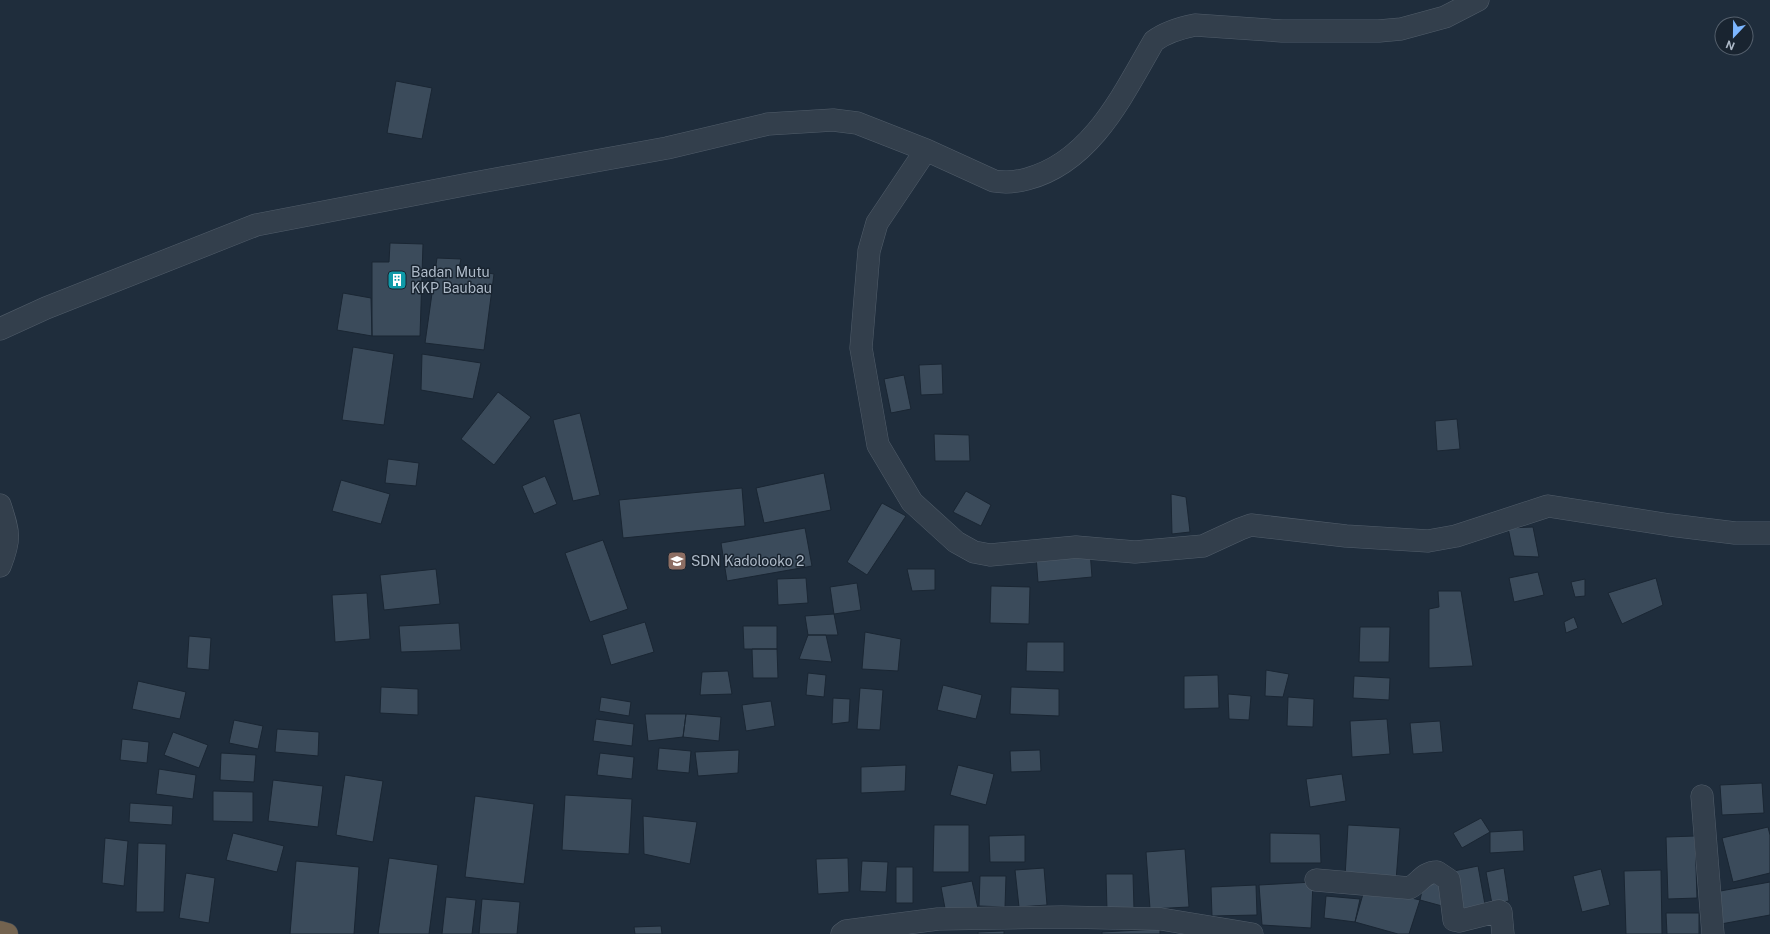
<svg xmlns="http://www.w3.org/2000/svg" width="1770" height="934" viewBox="0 0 1770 934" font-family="'Public Sans',sans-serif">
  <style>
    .building { fill: #3b4b5b; stroke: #1a2633 }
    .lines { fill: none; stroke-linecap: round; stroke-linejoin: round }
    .minor-casing { stroke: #515d6a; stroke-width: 23 }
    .highway-casing { stroke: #3e4a57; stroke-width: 23 }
    .minor { stroke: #333f4c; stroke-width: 22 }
    .highway { stroke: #73634f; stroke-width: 22 }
    .labels { text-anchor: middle; stroke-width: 3; stroke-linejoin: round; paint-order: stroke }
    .poi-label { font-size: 14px; fill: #aebac8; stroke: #192430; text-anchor: start }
  </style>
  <rect width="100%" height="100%" fill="#1f2d3c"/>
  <path class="building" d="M396,81L432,88L422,139L387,133Z
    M390,243L423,244L420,336H372V262H389Z
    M437,258L461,259L459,268L494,274L484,350L425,343Z
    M343,293L371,298L372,336L337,330Z
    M353,347L394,354L384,425L342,420Z
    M422,354L481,363L473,399L421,390Z
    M942,364L943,394L921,395L919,365Z
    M904,375L911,409L891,413L884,379Z
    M498,392L531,417L494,465L461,439Z
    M580,413L600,495L573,501L553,420Z
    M1457,419L1460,449L1437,451L1435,421Z
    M934,434L969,435L970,461H935Z
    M388,459L419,463L416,486L385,483Z
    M824,473L831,510L764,523L756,488Z
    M545,476L557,504L534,514L522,486Z
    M341,480L390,494L381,524L332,511Z
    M742,488L745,526L623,538L619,500Z
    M966,491L991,505L981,526L953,512Z
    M1171,494L1186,497L1190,532L1172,534Z
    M882,503L906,516L867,575L847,562Z
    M1533,527L1539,557L1514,556L1508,528Z
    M805,528L812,566L727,581L721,543Z
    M603,540L628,609L590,622L565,553Z
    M1090,551L1092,577L1038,582L1036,556Z
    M436,569L440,604L384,610L380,575Z
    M907,569H935V590L912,591Z
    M1538,572L1544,595L1514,602L1509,578Z
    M806,578L808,603L778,605L777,579Z
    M1656,578L1663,605L1622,624L1608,593Z
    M1585,579V596L1575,597L1571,582Z
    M857,583L861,610L834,614L830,587Z
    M991,586L1030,587L1029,624L990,623Z
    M1438,591H1461L1473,666L1429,668V609L1439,607Z
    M367,593L370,639L335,642L332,595Z
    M834,614L838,635H808L805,616Z
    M1574,617L1578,628L1566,633L1564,622Z
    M645,622L654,652L611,665L602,635Z
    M459,623L461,650L401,652L399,626Z
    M743,626H777V649H744Z
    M1360,627H1390L1389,662H1359Z
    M865,632L901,639L898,671L862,669Z
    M808,635H826L832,662L799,659Z
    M189,636L211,638L209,670L187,668Z
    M1027,642H1064V672L1026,671Z
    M752,649H777L778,678H753Z
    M1266,670L1289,674L1283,697L1265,696Z
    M728,671L732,694L700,695L702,672Z
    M808,673L826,675L824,697L806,695Z
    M1218,675L1219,708L1184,709V676Z
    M1354,676L1390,678L1389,700L1353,698Z
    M138,681L186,692L180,719L132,709Z
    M943,685L982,695L976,719L937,710Z
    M381,687L418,689V715L380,713Z
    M1011,687L1059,689V716L1010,714Z
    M860,688L883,690L880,730L857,729Z
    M1228,694L1251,696L1249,720L1229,719Z
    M601,697L631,702L629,716L599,711Z
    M1288,697L1314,699L1313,727L1287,726Z
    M833,698L850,699L849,722L832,724Z
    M771,701L775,726L746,731L742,705Z
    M645,714H686L683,737L648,741Z
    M686,714L721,717L719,741L683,737Z
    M596,719L634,724L632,746L593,741Z
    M1387,719L1390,754L1352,757L1350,721Z
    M234,720L263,726L258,749L229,743Z
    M1440,721L1443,752L1413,754L1410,723Z
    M277,729L319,732L318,756L275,752Z
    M173,732L208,745L199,768L164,755Z
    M122,739L149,742L147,763L120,760Z
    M659,748L691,751L689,773L657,770Z
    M739,750L738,773L698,776L695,752Z
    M1040,750L1041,771L1011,772L1010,751Z
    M221,753L256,755L254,782L220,780Z
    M600,753L634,757L632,779L597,775Z
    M906,765L905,791L861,793V767Z
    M958,765L994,774L986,805L950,795Z
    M159,769L196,775L193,799L156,794Z
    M1342,774L1346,801L1310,807L1306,779Z
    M345,775L383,781L373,842L336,835Z
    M273,780L323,786L318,827L268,821Z
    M1762,783L1764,813L1722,815L1720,785Z
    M213,791L253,792V822L213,821Z
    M565,795L632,799L629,854L562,850Z
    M475,796L534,804L524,884L465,877Z
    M130,803L173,806L172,825L129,822Z
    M643,816L697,822L690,864L644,854Z
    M1481,818L1490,832L1462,848L1453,833Z
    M934,825H969V872H933Z
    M1348,825L1400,828L1396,881L1345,877Z
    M1768,827L1770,835V873L1733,882L1722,838Z
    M1523,830L1524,851L1490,853V832Z
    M233,833L284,846L277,872L226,860Z
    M1270,833L1320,834L1321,863H1270Z
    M1025,835V862H990L989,836Z
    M1695,836L1697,898L1668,899L1666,837Z
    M105,838L128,841L124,886L102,883Z
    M138,843L166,844L164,912H136Z
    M1185,849L1189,907L1150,909L1146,852Z
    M389,858L438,865L429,934H378Z
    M848,858L849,892L818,894L816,859Z
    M296,861L359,867L354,934H290Z
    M862,861L888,862L886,892L860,891Z
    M1478,866L1486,910L1456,915L1449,872Z
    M896,867H913V903H896Z
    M1044,868L1047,905L1019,907L1015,870Z
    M1504,868L1509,901L1492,904L1486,872Z
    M1601,869L1610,905L1582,912L1573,876Z
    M1661,870L1662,934H1626L1624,871Z
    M186,873L215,878L209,923L179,918Z
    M1106,874H1133L1134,909L1107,910Z
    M980,876H1006L1005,907L979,906Z
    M1425,877L1448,883L1442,906L1420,900Z
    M972,881L979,913L947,919L941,887Z
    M1313,882L1311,928L1262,925L1259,885Z
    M1770,882V915L1721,924L1715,892Z
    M1256,885L1257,915L1212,916L1211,887Z
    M1365,887L1420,900L1409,934H1398L1355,922Z
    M1326,896L1360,899L1355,922L1324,918Z
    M446,897L476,900L472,934H442Z
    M482,899L520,902L517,934H479Z
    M1666,913H1699V934H1667Z
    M661,926L662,934H635L634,927Z
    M1160,929V934H1102V932Z
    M1004,931V934H978V932Z"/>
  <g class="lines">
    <defs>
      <path id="minor" d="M926,150L877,223L869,251L861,348L878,445L912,502L956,542L974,552L990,555L1076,547L1135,552L1203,546L1240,529L1251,525L1346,536L1428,541L1456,536L1548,506L1670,525L1735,533H1770
        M0,329L46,308L256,225L469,184L667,148L768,124L833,120L857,123L926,150L994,181C1006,183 1016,182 1027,179C1092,162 1123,94 1154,41C1166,32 1180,28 1195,25L1282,31H1379L1401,29L1445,17L1478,0
        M0,505C9,533 11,538 0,566
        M1702,796L1713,934
        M1316,880L1409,888C1419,884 1423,872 1437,872L1449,880L1454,920L1459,921L1499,911L1501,912L1503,934
        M842,934L846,931L938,919L1062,917L1161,919L1252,934"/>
      <path id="highway" d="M0,932L7,934"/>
    </defs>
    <use href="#minor" class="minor-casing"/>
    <use href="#highway" class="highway-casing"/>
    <use href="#minor" class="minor"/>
    <use href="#highway" class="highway"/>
  </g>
  <defs>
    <symbol id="building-square" viewBox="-11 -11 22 22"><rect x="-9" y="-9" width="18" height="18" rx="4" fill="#0f9aa8" stroke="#192430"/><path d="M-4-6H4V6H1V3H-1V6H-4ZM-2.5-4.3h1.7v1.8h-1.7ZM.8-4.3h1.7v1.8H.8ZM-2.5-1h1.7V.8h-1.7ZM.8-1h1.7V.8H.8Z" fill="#fff"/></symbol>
    <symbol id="school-square" viewBox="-11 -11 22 22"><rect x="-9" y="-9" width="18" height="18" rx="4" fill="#8d6e63" stroke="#192430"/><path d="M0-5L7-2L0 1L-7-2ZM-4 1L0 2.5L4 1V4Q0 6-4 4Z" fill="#fff"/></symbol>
  </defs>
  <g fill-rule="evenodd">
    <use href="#building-square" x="386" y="269" width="22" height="22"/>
    <use href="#school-square" x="666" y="550" width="22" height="22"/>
  </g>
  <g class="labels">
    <g class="poi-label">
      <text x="411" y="277">Badan Mutu<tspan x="411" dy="16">KKP Baubau</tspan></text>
      <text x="691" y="566">SDN Kadolooko 2</text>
    </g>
  </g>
  <g transform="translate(1734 36) rotate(202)"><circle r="19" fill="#192430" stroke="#55606d"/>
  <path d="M0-3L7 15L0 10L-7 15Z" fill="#7cb6ff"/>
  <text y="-6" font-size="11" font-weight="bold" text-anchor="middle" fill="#aebac8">N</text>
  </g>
</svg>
